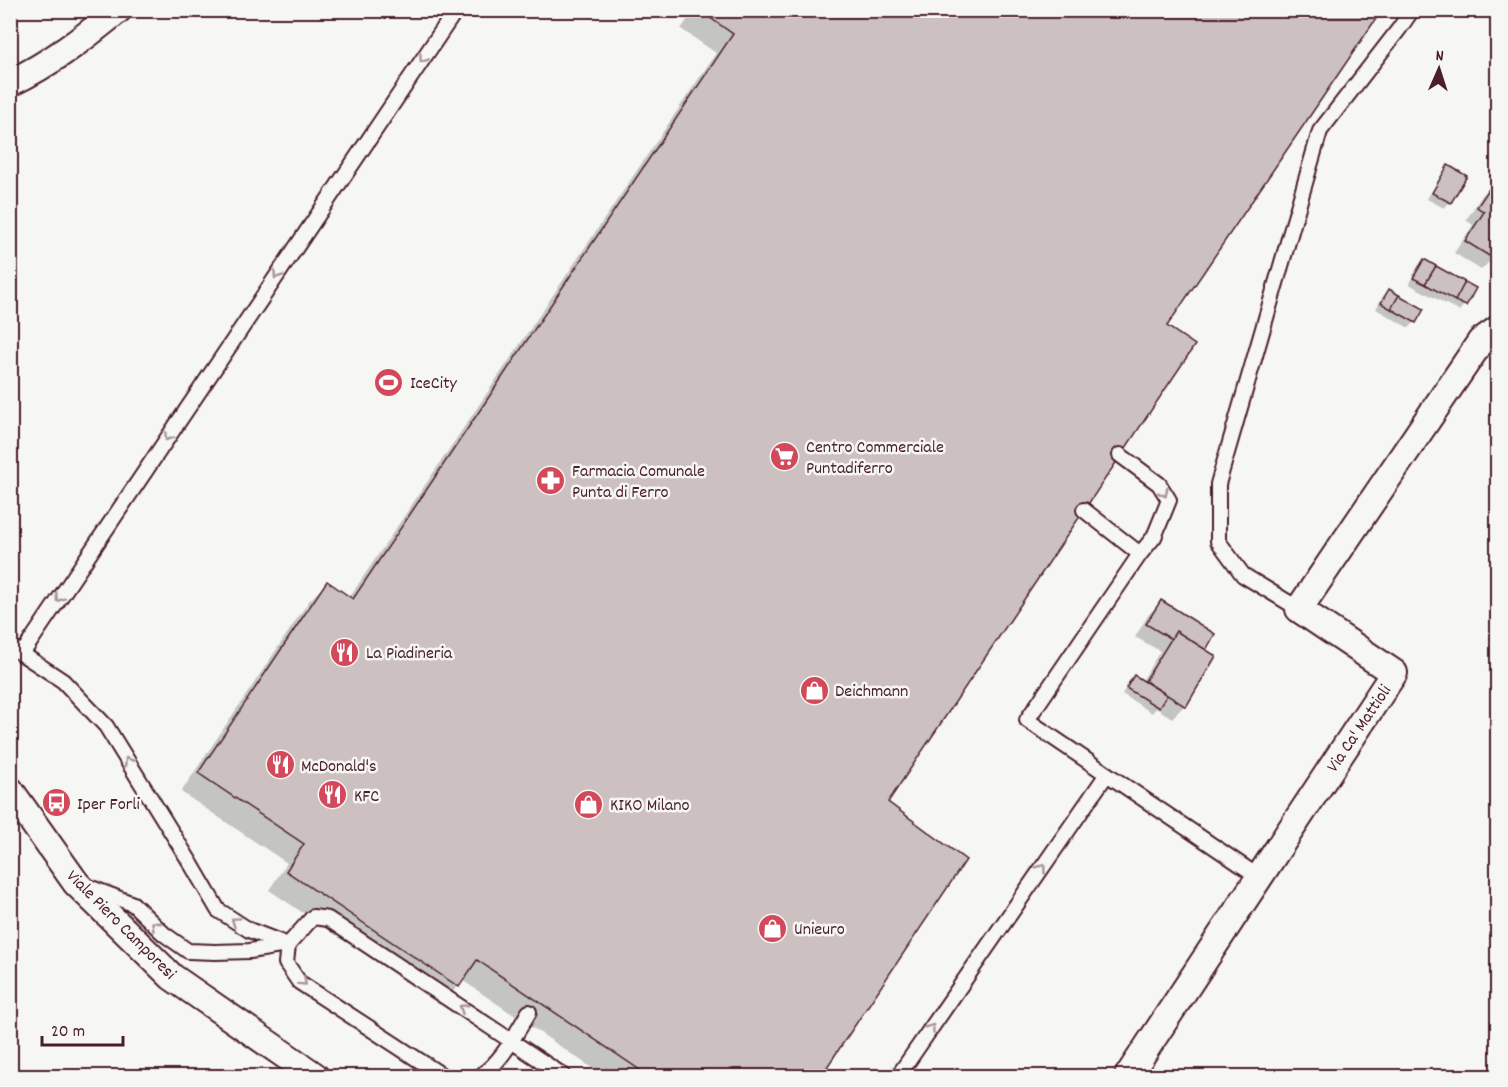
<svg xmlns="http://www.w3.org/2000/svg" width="1508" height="1087" viewBox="0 0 1508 1087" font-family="Dekko,sans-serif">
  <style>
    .shadow { fill: #0003 }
    .building { fill: #ccc1c0; stroke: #4a1f2b; stroke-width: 1.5 }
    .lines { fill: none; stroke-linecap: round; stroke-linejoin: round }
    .lane-casing { stroke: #4a1f2b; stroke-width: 18 }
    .street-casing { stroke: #4a1f2b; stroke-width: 30 }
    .lane { stroke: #f6f6f2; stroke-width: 14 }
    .street { stroke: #f6f6f2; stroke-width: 26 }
    .oneway { stroke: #a99598 }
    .labels { text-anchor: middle; stroke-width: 5; stroke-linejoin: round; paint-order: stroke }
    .poi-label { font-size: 18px; fill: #4a1f2b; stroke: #f6f6f2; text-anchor: start }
    .street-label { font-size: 18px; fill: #4a1f2b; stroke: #f6f6f2 }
  </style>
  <rect width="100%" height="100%" fill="#f6f6f2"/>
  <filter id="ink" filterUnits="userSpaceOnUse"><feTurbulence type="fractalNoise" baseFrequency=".0167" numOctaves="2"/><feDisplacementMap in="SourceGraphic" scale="12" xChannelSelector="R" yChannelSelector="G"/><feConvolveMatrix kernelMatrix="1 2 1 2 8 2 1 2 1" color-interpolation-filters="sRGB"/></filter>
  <g filter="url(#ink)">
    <path class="shadow" d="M694,10H1380L1165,327L886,803L964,861L819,1076H604L462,980L458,986L440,1005L269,890L287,863L181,792L309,601L327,583L349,598L716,53L681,29Z
      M1449,166L1465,176L1449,203L1444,208L1427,199L1443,172Z
      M1495,182L1493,258L1481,270L1454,253L1473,225L1466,220L1483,194Z
      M1424,261L1464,305L1459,311L1409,284L1418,266Z
      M1389,290L1415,322L1409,328L1376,309L1383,296Z
      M1161,602L1204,650L1184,706L1172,718L1156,708L1152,713L1122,694L1129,683L1135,677L1142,681L1160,651L1135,637L1149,614Z"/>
    <path class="building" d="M699,10H1382L1167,326L1195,345L888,802L966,860L821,1076H649L477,960L459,987L286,871L304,844L198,773L327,581L353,599L733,34Z
      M1448,165L1467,176L1451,203L1432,193Z
      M1495,180L1498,181V255L1494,259L1465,241L1484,212L1477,207Z
      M1424,259L1436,266L1425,284L1413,278Z
      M1436,266L1465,282L1455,301L1425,284Z
      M1465,282L1476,288L1466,306L1455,301Z
      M1389,289L1399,295L1391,309L1381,303Z
      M1399,295L1424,309L1416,323L1391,309Z
      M1161,600L1215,634L1206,650L1176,631L1171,639L1146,624Z
      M1176,631L1216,656L1186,707L1145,681Z
      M1134,675L1167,695L1159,708L1126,688Z"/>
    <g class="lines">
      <defs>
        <path id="lane" d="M1120,455L1159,484L1169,500L1154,537L1140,554L1027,720L1259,877
          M1084,510L1140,554
          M1299,609L1243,575L1218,541V484L1320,131L1399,29L1412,10
          M10,646L63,681L106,726L190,862L218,910L249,930L288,945
          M22,654L456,10
          M89,887L133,904L164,934L188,951L215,952L250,951L286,945
          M443,1076L299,982L286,963L288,945L313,917L328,919L564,1076
          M480,1076C502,1062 515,1035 529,1012
          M898,1076L1107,774"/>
        <path id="street" d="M10,83C50,64 84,38 118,10
          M10,790L76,883L172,977L315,1076
          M1128,1076L1394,673L1299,609L1481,341L1498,329"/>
      </defs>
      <use href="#lane" class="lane-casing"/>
      <use href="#street" class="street-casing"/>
      <use href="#lane" class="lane"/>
      <use href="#street" class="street"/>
    </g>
    <defs><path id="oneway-chevron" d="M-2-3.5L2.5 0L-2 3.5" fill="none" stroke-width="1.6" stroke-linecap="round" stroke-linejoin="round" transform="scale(1.5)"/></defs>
    <g class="oneway">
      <use href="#oneway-chevron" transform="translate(423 59) rotate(124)"/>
      <use href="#oneway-chevron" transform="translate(277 275) rotate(124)"/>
      <use href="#oneway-chevron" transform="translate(168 437) rotate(124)"/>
      <use href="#oneway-chevron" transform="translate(1164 493) rotate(63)"/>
      <use href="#oneway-chevron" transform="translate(59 598) rotate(124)"/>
      <use href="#oneway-chevron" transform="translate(128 761) rotate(-122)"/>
      <use href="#oneway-chevron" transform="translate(1042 868) rotate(-55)"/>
      <use href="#oneway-chevron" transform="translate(235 921) rotate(-146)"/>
      <use href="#oneway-chevron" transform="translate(155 925) rotate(-136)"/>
      <use href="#oneway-chevron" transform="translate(303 982) rotate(42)"/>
      <use href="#oneway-chevron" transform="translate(463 1008) rotate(-147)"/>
      <use href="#oneway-chevron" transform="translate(931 1028) rotate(-55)"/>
    </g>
  </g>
  <defs>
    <symbol id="stadium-disc" viewBox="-11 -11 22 22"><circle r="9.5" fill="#d1495b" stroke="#f6f6f2"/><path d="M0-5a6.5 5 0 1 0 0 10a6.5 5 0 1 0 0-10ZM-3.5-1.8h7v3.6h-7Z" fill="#fff"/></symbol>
    <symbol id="supermarket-disc" viewBox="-11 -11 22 22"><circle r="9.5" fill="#d1495b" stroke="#f6f6f2"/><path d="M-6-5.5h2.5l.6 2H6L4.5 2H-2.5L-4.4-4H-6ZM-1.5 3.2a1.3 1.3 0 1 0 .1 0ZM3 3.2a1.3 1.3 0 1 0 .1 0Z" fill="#fff"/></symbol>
    <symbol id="pharmacy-disc" viewBox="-11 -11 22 22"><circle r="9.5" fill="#d1495b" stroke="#f6f6f2"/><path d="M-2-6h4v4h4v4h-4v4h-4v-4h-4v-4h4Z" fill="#fff"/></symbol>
    <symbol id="restaurant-disc" viewBox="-11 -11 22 22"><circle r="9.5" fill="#d1495b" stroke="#f6f6f2"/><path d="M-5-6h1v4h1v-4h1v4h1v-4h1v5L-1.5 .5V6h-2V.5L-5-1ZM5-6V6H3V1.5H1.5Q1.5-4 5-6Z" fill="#fff"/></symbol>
    <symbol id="shop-disc" viewBox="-11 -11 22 22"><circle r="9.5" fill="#d1495b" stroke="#f6f6f2"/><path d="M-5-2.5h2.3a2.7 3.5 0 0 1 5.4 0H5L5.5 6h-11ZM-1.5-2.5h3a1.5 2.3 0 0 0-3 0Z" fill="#fff"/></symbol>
    <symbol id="bus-disc" viewBox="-11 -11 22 22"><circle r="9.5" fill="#d1495b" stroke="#f6f6f2"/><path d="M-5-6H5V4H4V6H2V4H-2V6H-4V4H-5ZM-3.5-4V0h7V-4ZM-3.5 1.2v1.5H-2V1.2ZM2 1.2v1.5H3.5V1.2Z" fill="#fff"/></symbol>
  </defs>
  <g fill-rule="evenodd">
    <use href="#stadium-disc" x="372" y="366" width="33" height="33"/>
    <use href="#supermarket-disc" x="768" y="440" width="33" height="33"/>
    <use href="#pharmacy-disc" x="534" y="464" width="33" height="33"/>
    <use href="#restaurant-disc" x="328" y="636" width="33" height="33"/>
    <use href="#shop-disc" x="798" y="674" width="33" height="33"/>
    <use href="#restaurant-disc" x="264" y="748" width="33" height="33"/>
    <use href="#restaurant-disc" x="316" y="778" width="33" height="33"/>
    <use href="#bus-disc" x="40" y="786" width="33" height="33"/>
    <use href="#shop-disc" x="572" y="788" width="33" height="33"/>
    <use href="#shop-disc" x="756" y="912" width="33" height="33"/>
  </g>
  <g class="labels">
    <g class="poi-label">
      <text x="410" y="388">IceCity</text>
      <text x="806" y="452">Centro Commerciale<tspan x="806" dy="21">Puntadiferro</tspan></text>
      <text x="572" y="476">Farmacia Comunale<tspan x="572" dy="21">Punta di Ferro</tspan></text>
      <text x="366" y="658">La Piadineria</text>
      <text x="835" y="696">Deichmann</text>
      <text x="301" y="771">McDonald's</text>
      <text x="354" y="801">KFC</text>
      <text x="77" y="809">Iper Forli</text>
      <text x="610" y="810">KIKO Milano</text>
      <text x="794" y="934">Unieuro</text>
    </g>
    <g class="street-label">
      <text transform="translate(1358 728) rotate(-56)" y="6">Via Ca' Mattioli</text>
      <text transform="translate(122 924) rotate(45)" y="6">Viale Piero Camporesi</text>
    </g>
  </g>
  <rect width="1508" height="1087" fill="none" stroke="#f6f6f2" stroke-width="36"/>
  <rect x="18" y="18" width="1472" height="1051" fill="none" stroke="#4a1f2b" stroke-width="2" filter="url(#ink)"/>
  <g transform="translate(1439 69) rotate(3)" stroke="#f6f6f2" stroke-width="4.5" paint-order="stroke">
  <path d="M0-4.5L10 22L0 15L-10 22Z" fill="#4a1f2b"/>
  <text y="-9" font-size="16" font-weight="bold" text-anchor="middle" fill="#4a1f2b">N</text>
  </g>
  <path d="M42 1036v9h81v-9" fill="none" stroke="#4a1f2b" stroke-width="3"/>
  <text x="51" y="1036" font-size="18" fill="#4a1f2b" stroke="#f6f6f2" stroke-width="4.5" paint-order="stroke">20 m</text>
</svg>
